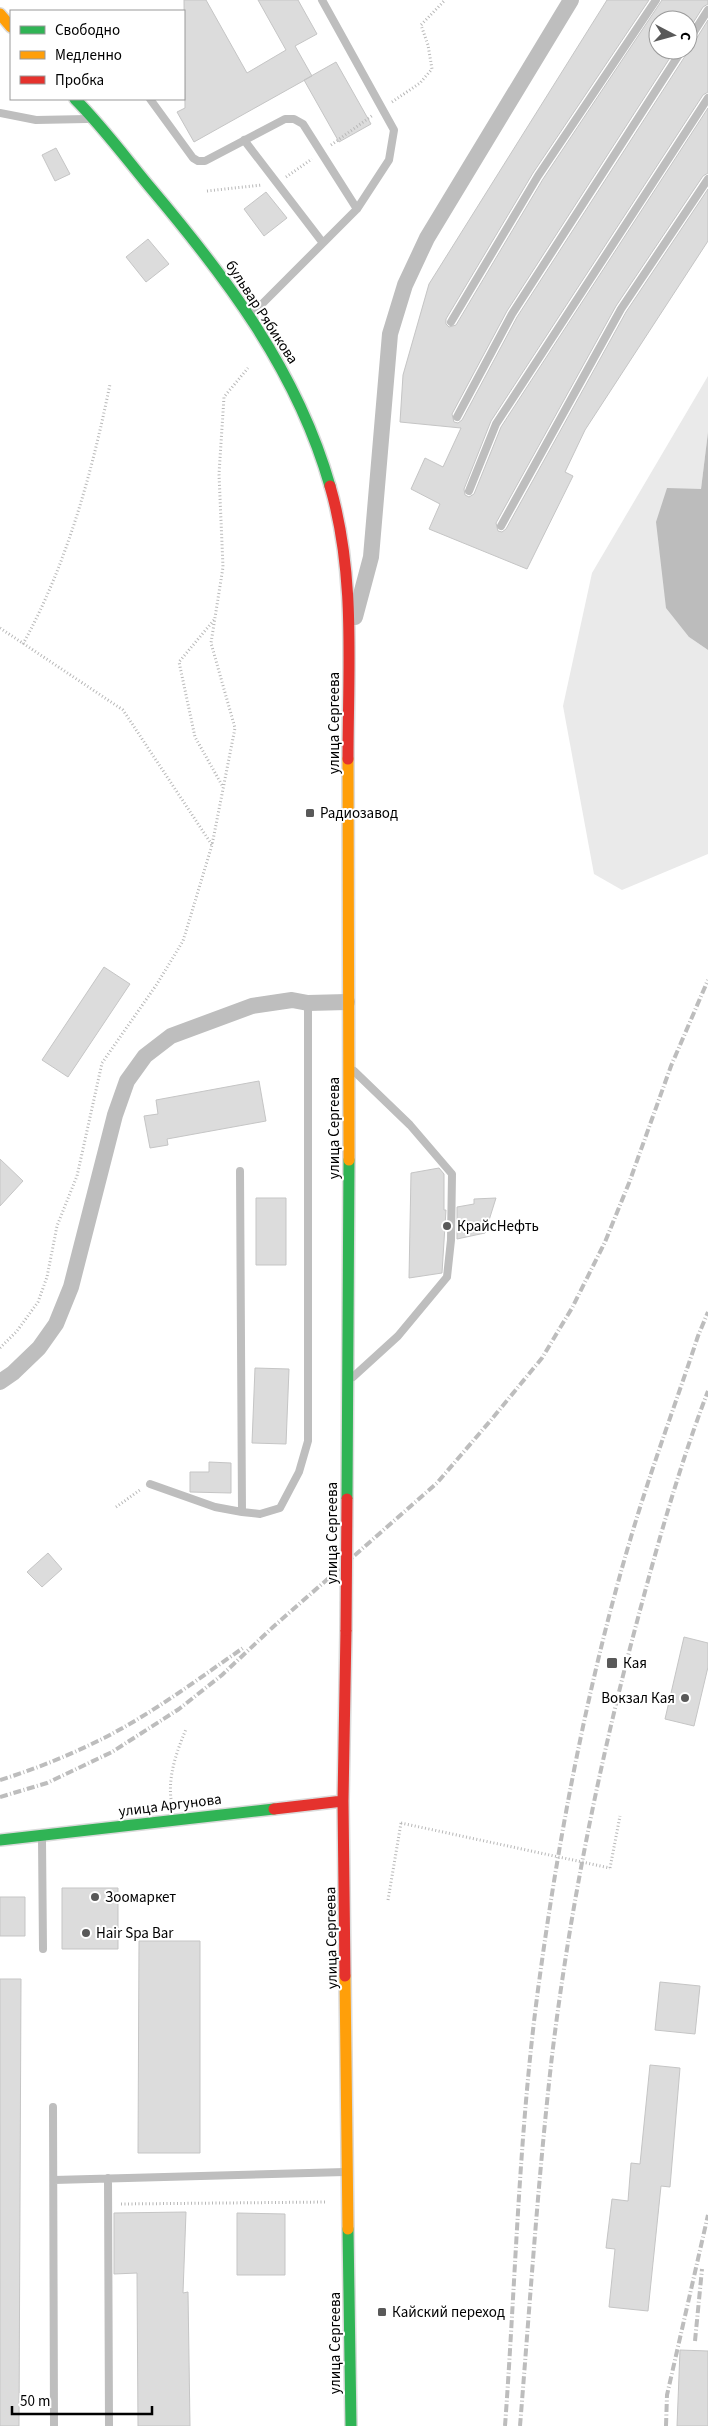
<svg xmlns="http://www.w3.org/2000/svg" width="708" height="2426" viewBox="0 0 708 2426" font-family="'Source Sans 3',sans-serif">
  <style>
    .green { fill: #eaeaea }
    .water { fill: #bcbcbc }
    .building { fill: #dcdcdc; stroke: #c5c5c5 }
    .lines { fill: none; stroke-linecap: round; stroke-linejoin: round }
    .fast-casing { stroke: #dbdbdb; stroke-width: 14 }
    .slow-casing { stroke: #dbdbdb; stroke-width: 14 }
    .jam-casing { stroke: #dbdbdb; stroke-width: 14 }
    .path { stroke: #b8b8b8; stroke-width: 3; stroke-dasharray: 1 2.5; stroke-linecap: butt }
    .lane { stroke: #bebebe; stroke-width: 8 }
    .street { stroke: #bebebe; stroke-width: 16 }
    .fast { stroke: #30b455; stroke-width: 11 }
    .slow { stroke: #ff9f0a; stroke-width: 11 }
    .jam { stroke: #e5322d; stroke-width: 11 }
    .rail { stroke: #bdbdbd; stroke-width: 4; stroke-dasharray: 8 2.5 1 2.5; stroke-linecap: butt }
    .jam-bridge-casing { stroke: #dbdbdb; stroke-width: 14; stroke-linecap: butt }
    .path-bridge { stroke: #b8b8b8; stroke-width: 3; stroke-dasharray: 1 2.5; stroke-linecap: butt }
    .jam-bridge { stroke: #e5322d; stroke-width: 11 }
    .poi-dot { fill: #595959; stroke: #fff; stroke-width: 2 }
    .labels { text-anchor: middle; stroke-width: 4; stroke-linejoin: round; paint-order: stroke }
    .street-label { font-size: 15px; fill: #000; stroke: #fff }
    .poi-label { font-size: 15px; fill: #000; stroke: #fff; text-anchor: start }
  </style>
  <rect width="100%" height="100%" fill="#fff"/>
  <path class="green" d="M708,376V432L701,489L689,637L708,650V854L622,890L594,874L563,706L592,573Z"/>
  <path class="water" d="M708,432V650L689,637L666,608L656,522L667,488L701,489Z"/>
  <path class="building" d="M184,0H206L247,73L286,50L258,0H298L317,34L295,46L312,76L194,142L177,112L185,108Z
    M607,0H649L533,173L446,319V324L449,327L456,325L543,179L662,0H708V4L703,7L688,31V20H658V50H675L507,311L452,414L454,422L458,423L462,420L517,317L687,53L688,47L693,44L708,20V92L703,95L491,421L464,489L465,495L469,497L474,494L501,427L708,108V173L703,176L616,306L496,523L498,531L502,532L506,529L626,312L708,189V241L585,430L565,472L573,476L527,569L429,529L440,504L411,489L425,458L443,467L461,428L400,422L403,375L429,284Z
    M336,62L371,124L339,142L304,80Z
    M56,148L70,174L55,181L42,155Z
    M266,192L287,218L264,236L244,209Z
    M148,239L169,264L146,282L126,257Z
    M104,967L130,984L68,1077L42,1060Z
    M259,1081L266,1121L167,1139L168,1145L150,1148L144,1116L158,1114L156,1100Z
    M0,1159L23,1181L0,1206Z
    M439,1168L444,1174V1210H446L442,1273L409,1278L411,1173Z
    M256,1198H286V1265H256Z
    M496,1198L485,1233L457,1239V1207L474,1204V1199Z
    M255,1368L289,1369L286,1444L252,1443Z
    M209,1462L231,1463V1493L190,1492V1472H209Z
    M48,1553L62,1569L42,1587L27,1572Z
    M684,1637L708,1643V1667L694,1726L665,1719Z
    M62,1888H118V1949H62Z
    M0,1897H25V1936H0Z
    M139,1941H200V2153H138Z
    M0,1979H21L19,2426H0Z
    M660,1982L700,1986L695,2034L655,2030Z
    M650,2065L680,2068L670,2187L661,2186L648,2311L609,2307L615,2249L606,2248L612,2199L628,2201L631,2163L640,2164Z
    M186,2212L183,2293L188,2292L190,2426H138L137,2273L114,2274V2213Z
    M237,2213L285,2214V2275H237Z
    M680,2350L708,2351V2426H677Z"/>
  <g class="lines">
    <defs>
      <path id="fast" d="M75,99C102,126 125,157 149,186C226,277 297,370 330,486
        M347,1499L349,1160
        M0,1840L274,1809
        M348,2229L351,2426"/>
      <path id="slow" d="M0,14L11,27
        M348,759L349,1160
        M345,1976L348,2229"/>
      <path id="jam" d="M330,486C356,575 348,668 348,759
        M274,1809L343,1801
        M345,1976L343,1801L346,1630"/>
    </defs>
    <use href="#fast" class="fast-casing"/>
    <use href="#slow" class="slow-casing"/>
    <use href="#jam" class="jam-casing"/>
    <path class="path" d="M392,102L420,83L432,69L428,45L421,25L445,0
      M331,145L373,115
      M286,177L312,159
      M207,191L262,185
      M214,620L179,662L195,737L223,787
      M0,628L123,710L212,845
      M23,644C67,564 92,473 110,384
      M0,1348L17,1331L38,1302L47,1277L57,1226L77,1176L102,1063L157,984L183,941L212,845L235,728L211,643L223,567L219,474L224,397L248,368
      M116,1507L140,1490
      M171,1799C168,1775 177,1751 186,1729
      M610,1868L620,1816
      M388,1900L401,1823
      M121,2204L327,2202"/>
    <path class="lane" d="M688,41L708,10
      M150,99L193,158L198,161H205L285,119H294L303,124L357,209
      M0,113L36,120L87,119
      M244,140L323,243
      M251,312L261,305L357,209L389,160L394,130L322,0
      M451,322L538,176L656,0
      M457,417L512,314L682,50
      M469,491L496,424L708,98
      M501,526L621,309L708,179
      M240,1171L242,1512L260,1514L280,1508L299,1472L308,1441V1003
      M353,1377L398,1336L447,1277L451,1240L452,1174L410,1125L354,1071
      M150,1484L215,1507L242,1512
      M42,1839L43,1949
      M53,2107L54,2426
      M108,2178L109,2426
      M54,2180L345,2172"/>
    <path class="street" d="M355,617L371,557L390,334L405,285L427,238L571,0
      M0,1382L13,1373L39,1348L56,1324L71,1287L115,1115L127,1081L145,1056L171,1036L252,1006L292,1000L308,1003L347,1002"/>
    <use href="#fast" class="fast"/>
    <use href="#slow" class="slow"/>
    <use href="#jam" class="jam"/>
    <path class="rail" d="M0,1780C36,1769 70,1755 104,1738C153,1713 198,1679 243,1648
      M0,1797L47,1783L112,1752L179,1709L222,1675L273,1627L437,1483L491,1420L542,1358L572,1308L605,1242L629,1183L671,1066L708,980
      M695,2341L702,2269
      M505,2426C516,2276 519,2124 540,1975C560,1829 589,1678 631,1537C651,1469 676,1403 698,1336L708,1312
      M520,2426C530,2303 538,2179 552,2056C570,1907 600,1759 639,1614C659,1539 680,1464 708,1391
      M666,2426L667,2395L708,2215"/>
    <defs>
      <path id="jam-bridge" d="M346,1630L347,1499"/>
    </defs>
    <use href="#jam-bridge" class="jam-bridge-casing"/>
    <path class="path-bridge" d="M401,1823L610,1868"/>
    <use href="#jam-bridge" class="jam-bridge"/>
  </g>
  <g class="poi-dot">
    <rect x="305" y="808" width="10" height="10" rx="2.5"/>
    <circle cx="447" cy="1226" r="5"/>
    <rect x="606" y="1657" width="12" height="12" rx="2.5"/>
    <circle cx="685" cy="1698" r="5"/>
    <circle cx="95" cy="1897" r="5"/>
    <circle cx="86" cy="1933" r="5"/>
    <rect x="377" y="2307" width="10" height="10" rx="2.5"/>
  </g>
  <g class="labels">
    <g class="street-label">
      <text transform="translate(262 312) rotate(57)" y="5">бульвар Рябикова</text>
      <text transform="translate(334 723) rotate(-90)" y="5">улица Сергеева</text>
      <text transform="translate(334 1128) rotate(-90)" y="5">улица Сергеева</text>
      <text transform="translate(332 1533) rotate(-90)" y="5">улица Сергеева</text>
      <text transform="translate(170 1805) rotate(-7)" y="5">улица Аргунова</text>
      <text transform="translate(331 1938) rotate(-91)" y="5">улица Сергеева</text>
      <text transform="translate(335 2343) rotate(-90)" y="5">улица Сергеева</text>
    </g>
    <g class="poi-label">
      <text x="320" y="818">Радиозавод</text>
      <text x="457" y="1231">КрайсНефть</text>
      <text x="623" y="1668">Кая</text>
      <text x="675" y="1703" text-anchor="end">Вокзал Кая</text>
      <text x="105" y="1902">Зоомаркет</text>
      <text x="96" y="1938">Hair Spa Bar</text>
      <text x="392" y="2317">Кайский переход</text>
    </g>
  </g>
  <rect x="10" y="10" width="175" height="90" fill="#ffffff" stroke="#999999"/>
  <rect x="20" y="26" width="25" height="8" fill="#30b455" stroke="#999999"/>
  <text x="55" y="35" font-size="15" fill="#000000">Свободно</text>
  <rect x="20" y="51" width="25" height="8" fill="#ff9f0a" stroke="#999999"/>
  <text x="55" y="60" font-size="15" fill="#000000">Медленно</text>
  <rect x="20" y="76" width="25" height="8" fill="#e5322d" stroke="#999999"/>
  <text x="55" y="85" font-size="15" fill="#000000">Пробка</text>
  <g transform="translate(673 35) rotate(96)"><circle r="24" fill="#ffffff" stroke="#999999"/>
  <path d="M0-4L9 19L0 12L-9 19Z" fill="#595959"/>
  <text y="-8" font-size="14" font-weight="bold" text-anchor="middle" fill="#000000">С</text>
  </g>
  <path d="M12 2406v8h140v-8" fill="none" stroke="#000000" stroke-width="2.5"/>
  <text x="20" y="2406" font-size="15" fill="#000000" stroke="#ffffff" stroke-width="4" paint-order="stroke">50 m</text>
</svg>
